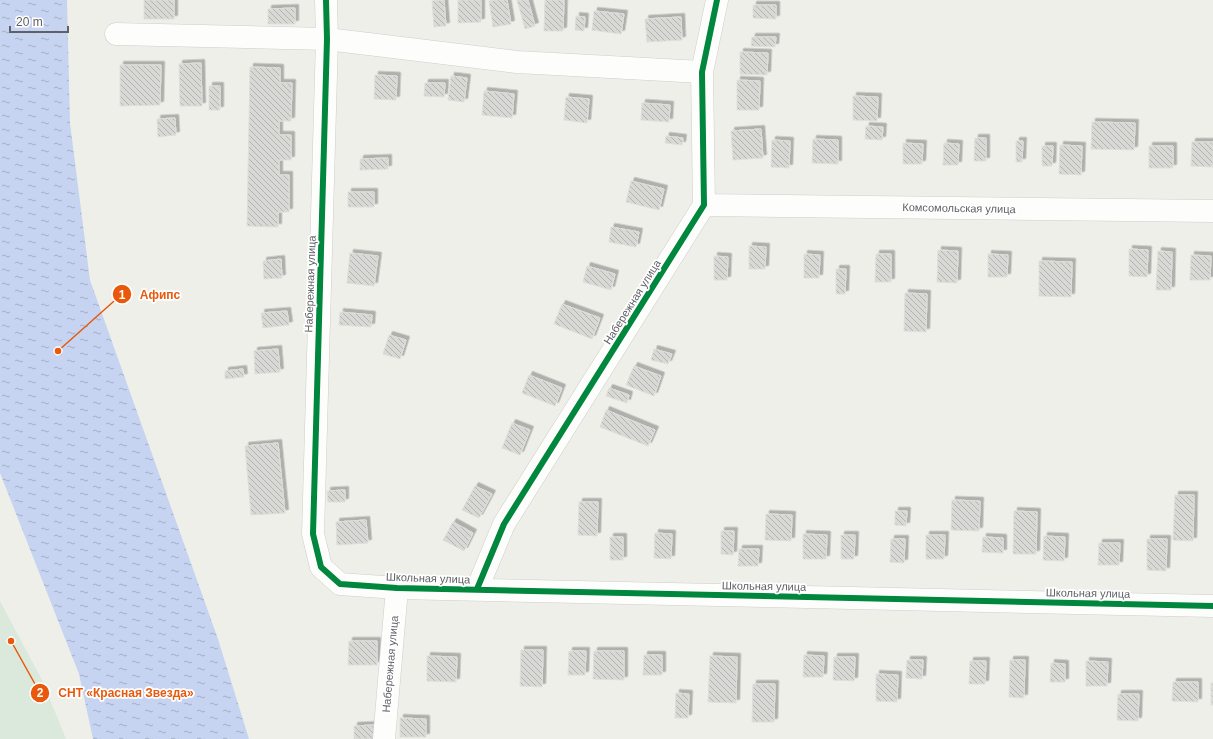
<svg xmlns="http://www.w3.org/2000/svg" width="1213" height="739" viewBox="0 0 1213 739" font-family="Arial,sans-serif">
  <style>
    .green { fill: #dae9dc }
    .water { fill: url(#water-ripples) }
    .building { fill: url(#building-back-hatch); stroke: #dededa; filter: url(#shadow) }
    .lines { fill: none; stroke-linecap: round; stroke-linejoin: round }
    .street-casing { stroke: #cdcdcd; stroke-width: 23 }
    .street { stroke: #fdfdfc; stroke-width: 22 }
    .cycleway-casing { stroke: #fff; stroke-width: 8 }
    .cycleway { stroke: #00873e; stroke-width: 6 }
    .labels { text-anchor: middle; stroke-width: 3.5; stroke-linejoin: round; paint-order: stroke }
    .street-label { font-size: 11px; fill: #606167; stroke: #fff }
    .leader { fill: none; stroke: #e8590c; stroke-width: 1.5 }
    .callout-dot { fill: #e8590c; stroke: #fff; stroke-width: 1.5 }
    .mark-label { font-size: 12px; text-anchor: middle; font-weight: bold; fill: #fff }
    .callout-label { font-size: 12px; text-anchor: middle; font-weight: bold; fill: #e8590c; stroke: #fff; stroke-width: 3.5; stroke-linejoin: round; paint-order: stroke }
  </style>
  <defs>
    <pattern id="water-ripples" width="26" height="14" patternUnits="userSpaceOnUse"><rect width="26" height="14" fill="#c6d4f1"/><path d="M2 4q2-2 4 0t4 0M15 11q2-2 4 0t4 0" fill="none" stroke="#a4afc7"/></pattern>
    <pattern id="building-back-hatch" width="6" height="6" patternUnits="userSpaceOnUse"><rect width="6" height="6" fill="#d8d8d5"/><path d="M-1 5l2 2M0 0l6 6M5-1l2 2" fill="none" stroke="#b3b3b1"/></pattern>
    <filter id="shadow"><feDropShadow dx="3.5" dy="-3.5" stdDeviation="0" flood-color="#0004"/></filter>
  </defs>
  <rect width="100%" height="100%" fill="#efefea"/>
  <path class="green" d="M0,601L43,682L66,739H0Z"/>
  <path class="water" d="M0,0H67L70,123L90,280L218,639L249,739H93L79,674L0,473Z"/>
  <path class="building" d="M144,0H174V19H144Z
    M444,0L446,26L434,27L432,1Z
    M458,0H481V22L458,23Z
    M498,0H507L511,24L493,27L489,1Z
    M517,0H528L535,26L525,29Z
    M545,0H564L563,31H544Z
    M753,5H776V19L753,18Z
    M295,8V24H268V9Z
    M594,11L624,14L621,34L592,30Z
    M576,16L585,17L584,31L575,30Z
    M681,17L682,40L647,42L645,19Z
    M752,37H776L775,47L751,46Z
    M740,52L768,53L767,75L740,74Z
    M201,63L202,106H180L179,64Z
    M120,65H161L160,105L120,106Z
    M250,67L280,68V83H292L291,121H279V135H291V160H279V175H289V212H278V227L247,226Z
    M375,75L397,76L396,100L374,99Z
    M451,76L467,78L464,102L448,100Z
    M737,80L760,81L759,110H737Z
    M425,83H445L444,97L424,96Z
    M209,86H220V110H209Z
    M484,91L514,94L512,118L482,115Z
    M853,96L878,97L877,121L853,120Z
    M566,97L589,99L587,123L564,120Z
    M642,103L670,105L669,122L641,120Z
    M175,118L176,135L158,137L157,119Z
    M1092,122L1135,123L1134,150L1091,149Z
    M866,126L883,127L882,140L865,139Z
    M761,129L763,158L733,160L731,131Z
    M666,136L683,138L682,145L665,143Z
    M975,138H986V161H974Z
    M813,139L838,140V164L812,163Z
    M772,140L790,141L789,168L771,167Z
    M1016,141H1023L1022,162H1016Z
    M1192,142H1213V167L1191,166Z
    M903,143L923,144L922,164H903Z
    M944,143L959,144L958,165H943Z
    M1060,145L1082,146L1081,175L1059,174Z
    M1042,146H1053L1052,166H1042Z
    M1149,146H1173V168H1149Z
    M388,158V169L360,170V159Z
    M631,181L664,189L659,210L626,202Z
    M348,192H374V207H348Z
    M611,227L639,232L636,247L609,242Z
    M749,246L766,247L765,269H749Z
    M1129,249L1148,250L1147,277L1129,276Z
    M938,250L958,251L957,283L937,282Z
    M1158,251L1172,252L1171,290H1156Z
    M350,253L378,256L374,286L347,283Z
    M804,254L820,255L819,278H804Z
    M876,254H891V282H875Z
    M988,254L1008,255L1007,277H988Z
    M1191,255L1211,256L1210,280H1190Z
    M714,256L728,257L727,280H714Z
    M281,259L282,278L264,279L263,261Z
    M1039,261L1072,262L1071,297L1039,296Z
    M587,266L615,274L611,290L583,282Z
    M836,269H846L845,294H836Z
    M905,293L927,294L926,332L904,331Z
    M562,304L600,318L592,339L554,324Z
    M287,311L289,325L263,328L261,313Z
    M340,312L372,315L371,327L339,325Z
    M389,335L406,340L400,359L383,354Z
    M278,349L280,372L255,374L254,351Z
    M654,349L672,354L668,364L651,360Z
    M634,366L661,376L654,396L626,385Z
    M243,369L244,377L225,379V371Z
    M529,375L562,388L555,406L522,393Z
    M609,388L629,395L627,403L606,396Z
    M606,410L655,430L648,446L600,427Z
    M512,423L530,430L520,455L502,448Z
    M278,443L285,513L251,515L245,446Z
    M475,486L492,494L479,518L462,510Z
    M345,490V502H328L327,491Z
    M1175,495H1194L1193,541L1173,540Z
    M952,500L980,501L979,531L951,530Z
    M579,502H598L597,536L578,535Z
    M895,511H907L906,526L895,525Z
    M1014,511L1037,512L1036,554H1013Z
    M766,514L792,515L791,541L765,540Z
    M366,520L368,543L337,545L336,522Z
    M453,522L473,533L464,551L443,540Z
    M721,531H734L733,555L721,554Z
    M655,533L672,534L671,559L654,558Z
    M803,534L827,535L826,559H803Z
    M841,535H855L854,559H841Z
    M926,535H945L944,559H926Z
    M1044,536L1065,537L1064,561L1043,560Z
    M610,537H623V560H610Z
    M983,537L1003,538V553L982,552Z
    M891,539H905L904,563L890,562Z
    M1147,539H1167L1166,571L1147,570Z
    M1099,543H1120L1119,565H1098Z
    M739,549H759L758,566H738Z
    M349,641H377V665H348Z
    M521,650H543L542,687L520,686Z
    M569,651H586L585,675H568Z
    M594,651H624V680L593,679Z
    M644,655H662V675H643Z
    M804,655L824,656L823,677H803Z
    M427,656L457,657L456,682L427,681Z
    M710,656L737,657L736,703L708,702Z
    M834,657H855L854,681L833,680Z
    M907,660H923L922,679L906,678Z
    M1010,660H1025L1024,698L1009,697Z
    M970,661H986L985,684H969Z
    M1086,661L1108,662L1107,686H1086Z
    M1051,663L1065,664V682H1050Z
    M876,674L898,675L897,702L876,701Z
    M1173,682H1198V702L1172,701Z
    M1211,683H1213V705H1211Z
    M753,684H775L774,722H752Z
    M676,693L689,694L688,718H675Z
    M1118,694H1139L1138,721L1117,720Z
    M400,718L426,719V737H400Z
    M374,725L375,739H354V726Z"/>
  <g class="lines">
    <defs>
      <path id="street" d="M326,0L327,39L313,534L321,567L340,584L397,588L1213,606
        M116,34L327,39L517,62L702,72
        M704,205L1213,211
        M477,589L504,524L704,205L702,72L717,0
        M384,739L397,588"/>
    </defs>
    <use href="#street" class="street-casing"/>
    <use href="#street" class="street"/>
    <defs>
      <path id="cycleway" d="M326,0L327,39L313,534L321,567L340,584L397,588L1213,606
        M477,589L504,524L704,205L702,72L717,0"/>
    </defs>
    <use href="#cycleway" class="cycleway-casing"/>
    <use href="#cycleway" class="cycleway"/>
  </g>
  <g class="labels">
    <g class="street-label">
      <text transform="translate(959 208) rotate(1)" y="4">Комсомольская улица</text>
      <text transform="translate(310 284) rotate(-88)" y="4">Набережная улица</text>
      <text transform="translate(632 302) rotate(-58)" y="4">Набережная улица</text>
      <text transform="translate(428 578) rotate(2)" y="4">Школьная улица</text>
      <text transform="translate(764 586) rotate(1)" y="4">Школьная улица</text>
      <text transform="translate(1088 593) rotate(1)" y="4">Школьная улица</text>
      <text transform="translate(390 664) rotate(-85)" y="4">Набережная улица</text>
    </g>
  </g>
  <path class="leader" d="M58 351L122 294M11 641L40 693"/>
  <g class="callout-dot">
    <circle cx="58" cy="351" r="4"/>
    <circle cx="11" cy="641" r="4"/>
    <circle cx="122" cy="294" r="10"/>
    <circle cx="40" cy="693" r="10"/>
  </g>
  <g class="mark-label">
    <text x="122" y="299">1</text>
    <text x="40" y="697">2</text>
  </g>
  <g class="callout-label">
    <text x="160" y="299">Афипс</text>
    <text x="126" y="697">СНТ «Красная Звезда»</text>
  </g>
  <path d="M10 26v6h58v-6" fill="none" stroke="#606167" stroke-width="2"/>
  <text x="16" y="26" font-size="12" fill="#606167" stroke="#ffffff" stroke-width="3" paint-order="stroke">20 m</text>
</svg>
